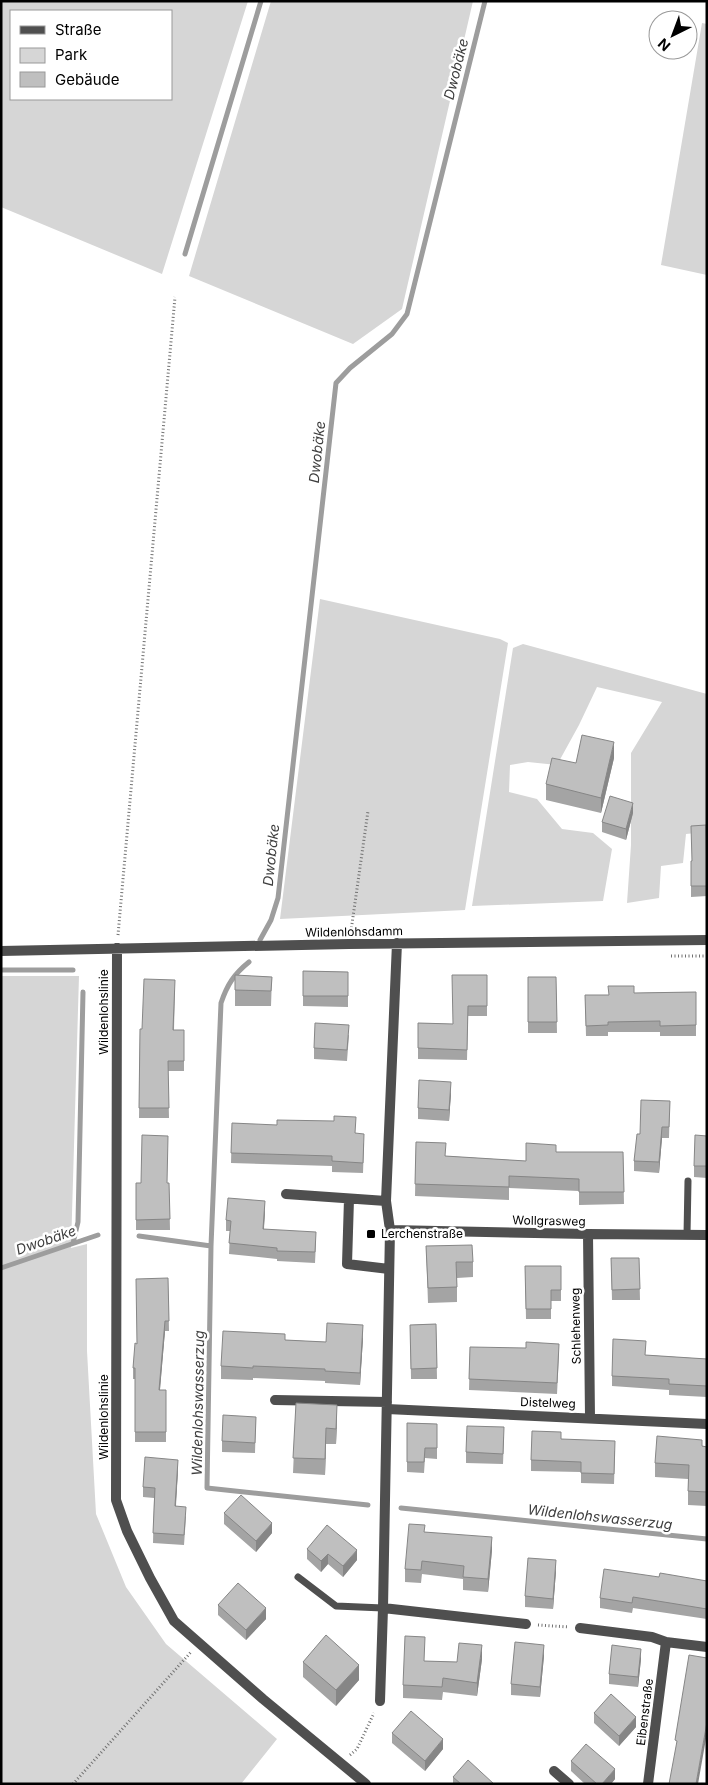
<svg xmlns="http://www.w3.org/2000/svg" width="708" height="1785" viewBox="0 0 708 1785" font-family="Inter,sans-serif">
  <style>
    .green { fill: #d6d6d6; fill-rule: evenodd }
    .lines { fill: none; stroke-linecap: round; stroke-linejoin: round }
    .stream { stroke: #9d9d9d; stroke-width: 5 }
    .path { stroke: #717171; stroke-width: 3; stroke-dasharray: 1 2.5; stroke-linecap: butt }
    .service { stroke: #4f4f4f; stroke-width: 7 }
    .minor { stroke: #4f4f4f; stroke-width: 10 }
    .wall { fill: #a4a4a4 }
    .shaded-wall { fill: #868686 }
    .building { fill: #bfbfbf; stroke: #868686 }
    .poi-dot { fill: #000; stroke: #fff; stroke-width: 2 }
    .labels { text-anchor: middle; stroke-width: 5; stroke-linejoin: round; paint-order: stroke }
    .street-label { font-size: 12px; fill: #000; stroke: #fff }
    .poi-label { font-size: 12px; fill: #000; stroke: #fff; text-anchor: start }
    .water-label { font-size: 14px; font-style: italic; fill: #3e3e3e; stroke: #fff }
  </style>
  <rect width="100%" height="100%" fill="#fff"/>
  <path class="green" d="M1,1H248L162,274L1,207ZM171,11V99H11V11Z
    M271,1H473L402,309L353,344L189,276Z
    M702,23L707,24V275L661,265Z
    M320,599L500,639L508,643L465,910L280,919Z
    M523,644L707,694L706,832L686,834L683,863L661,866L659,898L627,903L631,845V753L662,702L597,687L579,725L557,765L528,762L510,765L509,792L537,799L562,829L593,833L612,849L603,901L472,906L513,648Z
    M1,976H79L71,1248L87,1244V1351L96,1514L126,1587L166,1644L277,1739L241,1784H1Z"/>
  <g class="lines">
    <path class="stream" d="M185,254L261,1
      M260,940L271,920L278,898L336,383L350,368L392,334L407,314L485,1
      M1,970H73
      M139,1236L211,1246L221,1003C227,985 234,974 249,962
      M73,1243L78,1222L83,992
      M211,1246L207,1488L368,1505
      M1,1268L98,1235
      M401,1508L707,1539"/>
    <path class="path" d="M351,931L368,811
      M118,935L175,297
      M671,956H707
      M538,1625L569,1627
      M350,1755L357,1749L374,1713
      M73,1784L191,1652"/>
    <path class="service" d="M687,1235L688,1181
      M298,1577L336,1606L383,1608"/>
    <path class="minor" d="M117,948L116,1500L127,1531L150,1578L174,1621L263,1699L366,1784
      M1,951L349,944L707,940
      M286,1194L386,1201
      M349,1199L347,1264L389,1269
      M390,1230L588,1234L707,1235
      M588,1234L590,1417
      M275,1400L387,1402
      M387,1409L707,1424
      M383,1608L526,1624
      M580,1628L652,1637L666,1642L707,1647
      M380,1701L383,1608L390,1230L386,1201L397,943
      M554,1771L569,1784
      M648,1784L666,1642"/>
  </g>
  <path class="wall" d="M614,758L601,813L546,800V784L576,763Z
    M633,813L626,840L602,832V822Z
    M707,860V896L691,897V872Z
    M303,971L348,972V1007L303,1006Z
    M235,975L272,977L271,1006H235Z
    M487,975V1016H468L467,1060L418,1059V1023L453,1024Z
    M528,977H556L557,1033H528Z
    M175,990L174,1030H184V1071H168L169,1118H139L140,1029H142Z
    M696,992V1036H660V1032H608V1036H586L585,995H609L634,993Z
    M349,1035L347,1061L314,1059V1048Z
    M451,1093L449,1121L418,1119V1108Z
    M670,1101L669,1138H662L659,1173L634,1171V1161L640,1134Z
    M232,1123L355,1133L364,1144L363,1173L332,1172V1166L231,1163Z
    M707,1136V1178L694,1177V1166Z
    M416,1142L446,1156L526,1161L556,1152H623L624,1204L579,1205V1191L509,1188V1200L415,1196Z
    M136,1183H169L170,1230H136Z
    M265,1211L264,1229L316,1242L315,1263L277,1261V1259L229,1254L230,1231H226V1220Z
    M426,1246L473,1262V1277L457,1278V1302L428,1303Z
    M611,1258H639L640,1300H612Z
    M525,1266H561V1301H551V1319H526Z
    M168,1278L169,1331H165L160,1390H166V1442H135V1379H133V1368L137,1344Z
    M436,1324L437,1379H411L410,1325Z
    M363,1338L360,1385L325,1383V1381L253,1378V1380L221,1379V1366L285,1340L326,1342Z
    M470,1347L559,1354L557,1394L469,1390Z
    M646,1355L707,1359V1397L669,1395V1390L612,1386V1376Z
    M296,1403L337,1420L336,1444H326L325,1475L293,1473Z
    M256,1417L255,1453L222,1452V1441Z
    M407,1423L437,1424V1459L425,1458L424,1473L407,1472Z
    M504,1437L503,1464L466,1463V1452Z
    M561,1439L615,1451L614,1484L581,1483V1472L531,1471V1460Z
    M702,1446L707,1447V1506L688,1505V1479L655,1477V1463Z
    M178,1470L176,1506L186,1517L184,1545L153,1543L154,1498L143,1497V1487Z
    M224,1513L272,1533L256,1552L224,1524Z
    M425,1532L492,1550L488,1592L463,1590V1579L422,1574L421,1583L405,1582V1569Z
    M307,1549L357,1560L343,1577L328,1564L321,1572L307,1559Z
    M556,1571L553,1609L525,1607V1596Z
    M659,1577L707,1581V1619L633,1608L632,1613L600,1608V1598Z
    M218,1605L266,1619L246,1640L218,1615Z
    M544,1656L540,1697L511,1695V1684Z
    M482,1659L477,1696L443,1692L442,1700L403,1698V1685L425,1661L457,1662Z
    M641,1659L638,1687L609,1684V1674Z
    M303,1662L359,1680L336,1706L303,1677Z
    M594,1713L636,1727L619,1746L594,1723Z
    M392,1733L443,1749L425,1771L392,1743Z
    M571,1761L615,1779L611,1784H585L571,1771Z
    M453,1777L494,1784H453Z"/>
  <path class="shaded-wall" d="M614,742V758L601,813V798Z
    M633,803V813L626,840V829Z
    M451,1082V1093L449,1121V1110Z
    M662,1127V1138L659,1173V1162Z
    M265,1201V1211L263,1240V1229Z
    M165,1321V1331L159,1400V1390Z
    M363,1325V1338L360,1385V1373Z
    M337,1405V1420L336,1444V1429Z
    M326,1428V1444L325,1475V1459Z
    M178,1460V1470L175,1517V1506Z
    M272,1523V1533L256,1552V1541Z
    M492,1537V1550L488,1592V1579Z
    M357,1550V1560L343,1577V1566Z
    M328,1554V1564L321,1572V1561Z
    M556,1560V1571L553,1609V1599Z
    M266,1608V1619L246,1640V1630Z
    M482,1645V1659L477,1696V1683Z
    M544,1645V1656L540,1697V1687Z
    M641,1649V1659L638,1687V1677Z
    M359,1665V1680L336,1706V1690Z
    M636,1717V1727L619,1746V1736Z
    M707,1722V1733L698,1784H696Z
    M443,1739V1749L425,1771V1761Z
    M615,1769V1779L611,1784H602Z"/>
  <path class="building" d="M582,735L614,742L601,798L546,784L552,758L576,763Z
    M610,796L633,803L626,829L602,822Z
    M706,825L707,886H691V861H692L691,826Z
    M303,971L348,972V996H303Z
    M235,975L272,977L271,991L235,990Z
    M452,975H487V1006H468L467,1050L418,1048V1023L453,1024Z
    M528,977H556L557,1022H528Z
    M144,979L175,980L173,1030H184V1061H168L169,1108H139L140,1029H142Z
    M608,986H634V993L696,992V1025L660,1026V1021L608,1022V1025L586,1026L585,995H609Z
    M315,1023L349,1025L347,1050L314,1048Z
    M419,1080L451,1082L449,1110L418,1108Z
    M641,1100L670,1101L669,1127H662L659,1162L634,1161L637,1134H640Z
    M334,1116L356,1117L355,1133L364,1134L363,1163L332,1161V1156L231,1153L232,1123L277,1125V1120L334,1121Z
    M142,1135L168,1136L167,1183H169L170,1219L136,1220V1183H141Z
    M695,1135L707,1136V1166H694Z
    M416,1142L446,1143L445,1156L526,1161V1143L556,1145V1152H623L624,1192H579V1179L509,1176V1187L415,1184Z
    M228,1198L265,1201L263,1229L316,1232L315,1252L277,1251V1248L229,1243L231,1221L226,1220Z
    M472,1245L473,1262H456L457,1287L428,1288L426,1246Z
    M611,1258H639L640,1289L612,1290Z
    M525,1266H561V1290H551V1309H526Z
    M168,1278L169,1321H165L159,1390H166V1432H135V1368H133L135,1343L137,1344L136,1279Z
    M327,1323L363,1325L360,1373L325,1371V1369L253,1366V1368L221,1366L223,1331L285,1334V1340L326,1342Z
    M436,1324L437,1368L411,1369L410,1325Z
    M613,1339L646,1341L645,1355L707,1359V1386L669,1384V1379L612,1376Z
    M526,1342L559,1344L557,1383L469,1379L470,1347L526,1348Z
    M296,1403L337,1405L336,1429L326,1428L325,1459L293,1458Z
    M223,1415L256,1417L255,1443L222,1441Z
    M407,1423L437,1424V1448H425L424,1462H407Z
    M467,1426L504,1427L503,1454L466,1452Z
    M532,1431L561,1432V1439L615,1441L614,1474L581,1473V1462L531,1460Z
    M657,1436L702,1440V1446L707,1447V1492L688,1491L689,1465L655,1463Z
    M145,1457L178,1460L175,1506L186,1507L184,1535L153,1533L155,1488L143,1487Z
    M241,1495L272,1523L256,1541L224,1513Z
    M409,1524L425,1525L424,1532L492,1537L488,1579L463,1577L464,1566L422,1561L421,1570L405,1569Z
    M327,1525L357,1550L343,1566L328,1554L321,1561L307,1549Z
    M528,1558L556,1560L553,1599L525,1596Z
    M604,1569L659,1577L660,1573L707,1581V1609L633,1597L632,1603L600,1598Z
    M238,1583L266,1608L246,1630L218,1605Z
    M326,1635L359,1665L336,1690L303,1662Z
    M405,1636L425,1637L424,1661L457,1662L459,1643L482,1645L477,1683L443,1678L442,1687L403,1685Z
    M515,1642L544,1645L540,1687L511,1684Z
    M612,1645L641,1649L638,1677L609,1674Z
    M689,1655L707,1658V1722L696,1784H669L677,1741L675,1740Z
    M611,1694L636,1717L619,1736L594,1713Z
    M411,1711L443,1739L425,1761L392,1733Z
    M586,1744L615,1769L602,1784H597L571,1761Z
    M468,1760L494,1784H461L453,1777Z"/>
  <rect class="poi-dot" x="366" y="1229" width="10" height="10" rx="2.5"/>
  <g class="labels">
    <g class="street-label">
      <text transform="translate(354 932) rotate(-1)" y="4">Wildenlohsdamm</text>
      <text transform="translate(104 1012) rotate(-90)" y="4">Wildenlohslinie</text>
      <text transform="translate(549 1221) rotate(1)" y="4">Wollgrasweg</text>
      <text transform="translate(576 1326) rotate(-91)" y="4">Schlehenweg</text>
      <text transform="translate(548 1403) rotate(2)" y="4">Distelweg</text>
      <text transform="translate(104 1417) rotate(-90)" y="4">Wildenlohslinie</text>
      <text transform="translate(645 1712) rotate(-83)" y="4">Eibenstraße</text>
    </g>
    <g class="poi-label">
      <text x="381" y="1238">Lerchenstraße</text>
    </g>
    <g class="water-label">
      <text transform="translate(456 69) rotate(-76)" y="5">Dwobäke</text>
      <text transform="translate(317 452) rotate(-84)" y="5">Dwobäke</text>
      <text transform="translate(271 855) rotate(-84)" y="5">Dwobäke</text>
      <text transform="translate(46 1240) rotate(-19)" y="5">Dwobäke</text>
      <text transform="translate(198 1403) rotate(-89)" y="5">Wildenlohswasserzug</text>
      <text transform="translate(600 1517) rotate(6)" y="5">Wildenlohswasserzug</text>
    </g>
  </g>
  <rect width="708" height="1785" fill="none" stroke="#000000" stroke-width="5"/>
  <rect x="10" y="10" width="162" height="90" fill="#ffffff" stroke="#999999"/>
  <rect x="20" y="26" width="25" height="8" fill="#4f4f4f" stroke="#999999"/>
  <text x="55" y="35" font-size="15" fill="#000000">Straße</text>
  <rect x="20" y="48" width="25" height="15" fill="#d6d6d6" stroke="#999999"/>
  <text x="55" y="60" font-size="15" fill="#000000">Park</text>
  <rect x="20" y="72" width="25" height="15" fill="#bfbfbf" stroke="#999999"/>
  <text x="55" y="85" font-size="15" fill="#000000">Gebäude</text>
  <g transform="translate(673 35) rotate(222)"><circle r="24" fill="#ffffff" stroke="#999999"/>
  <path d="M0-4L9 19L0 12L-9 19Z" fill="#000000"/>
  <text y="-8" font-size="14" font-weight="bold" text-anchor="middle" fill="#000000">N</text>
  </g>
</svg>
